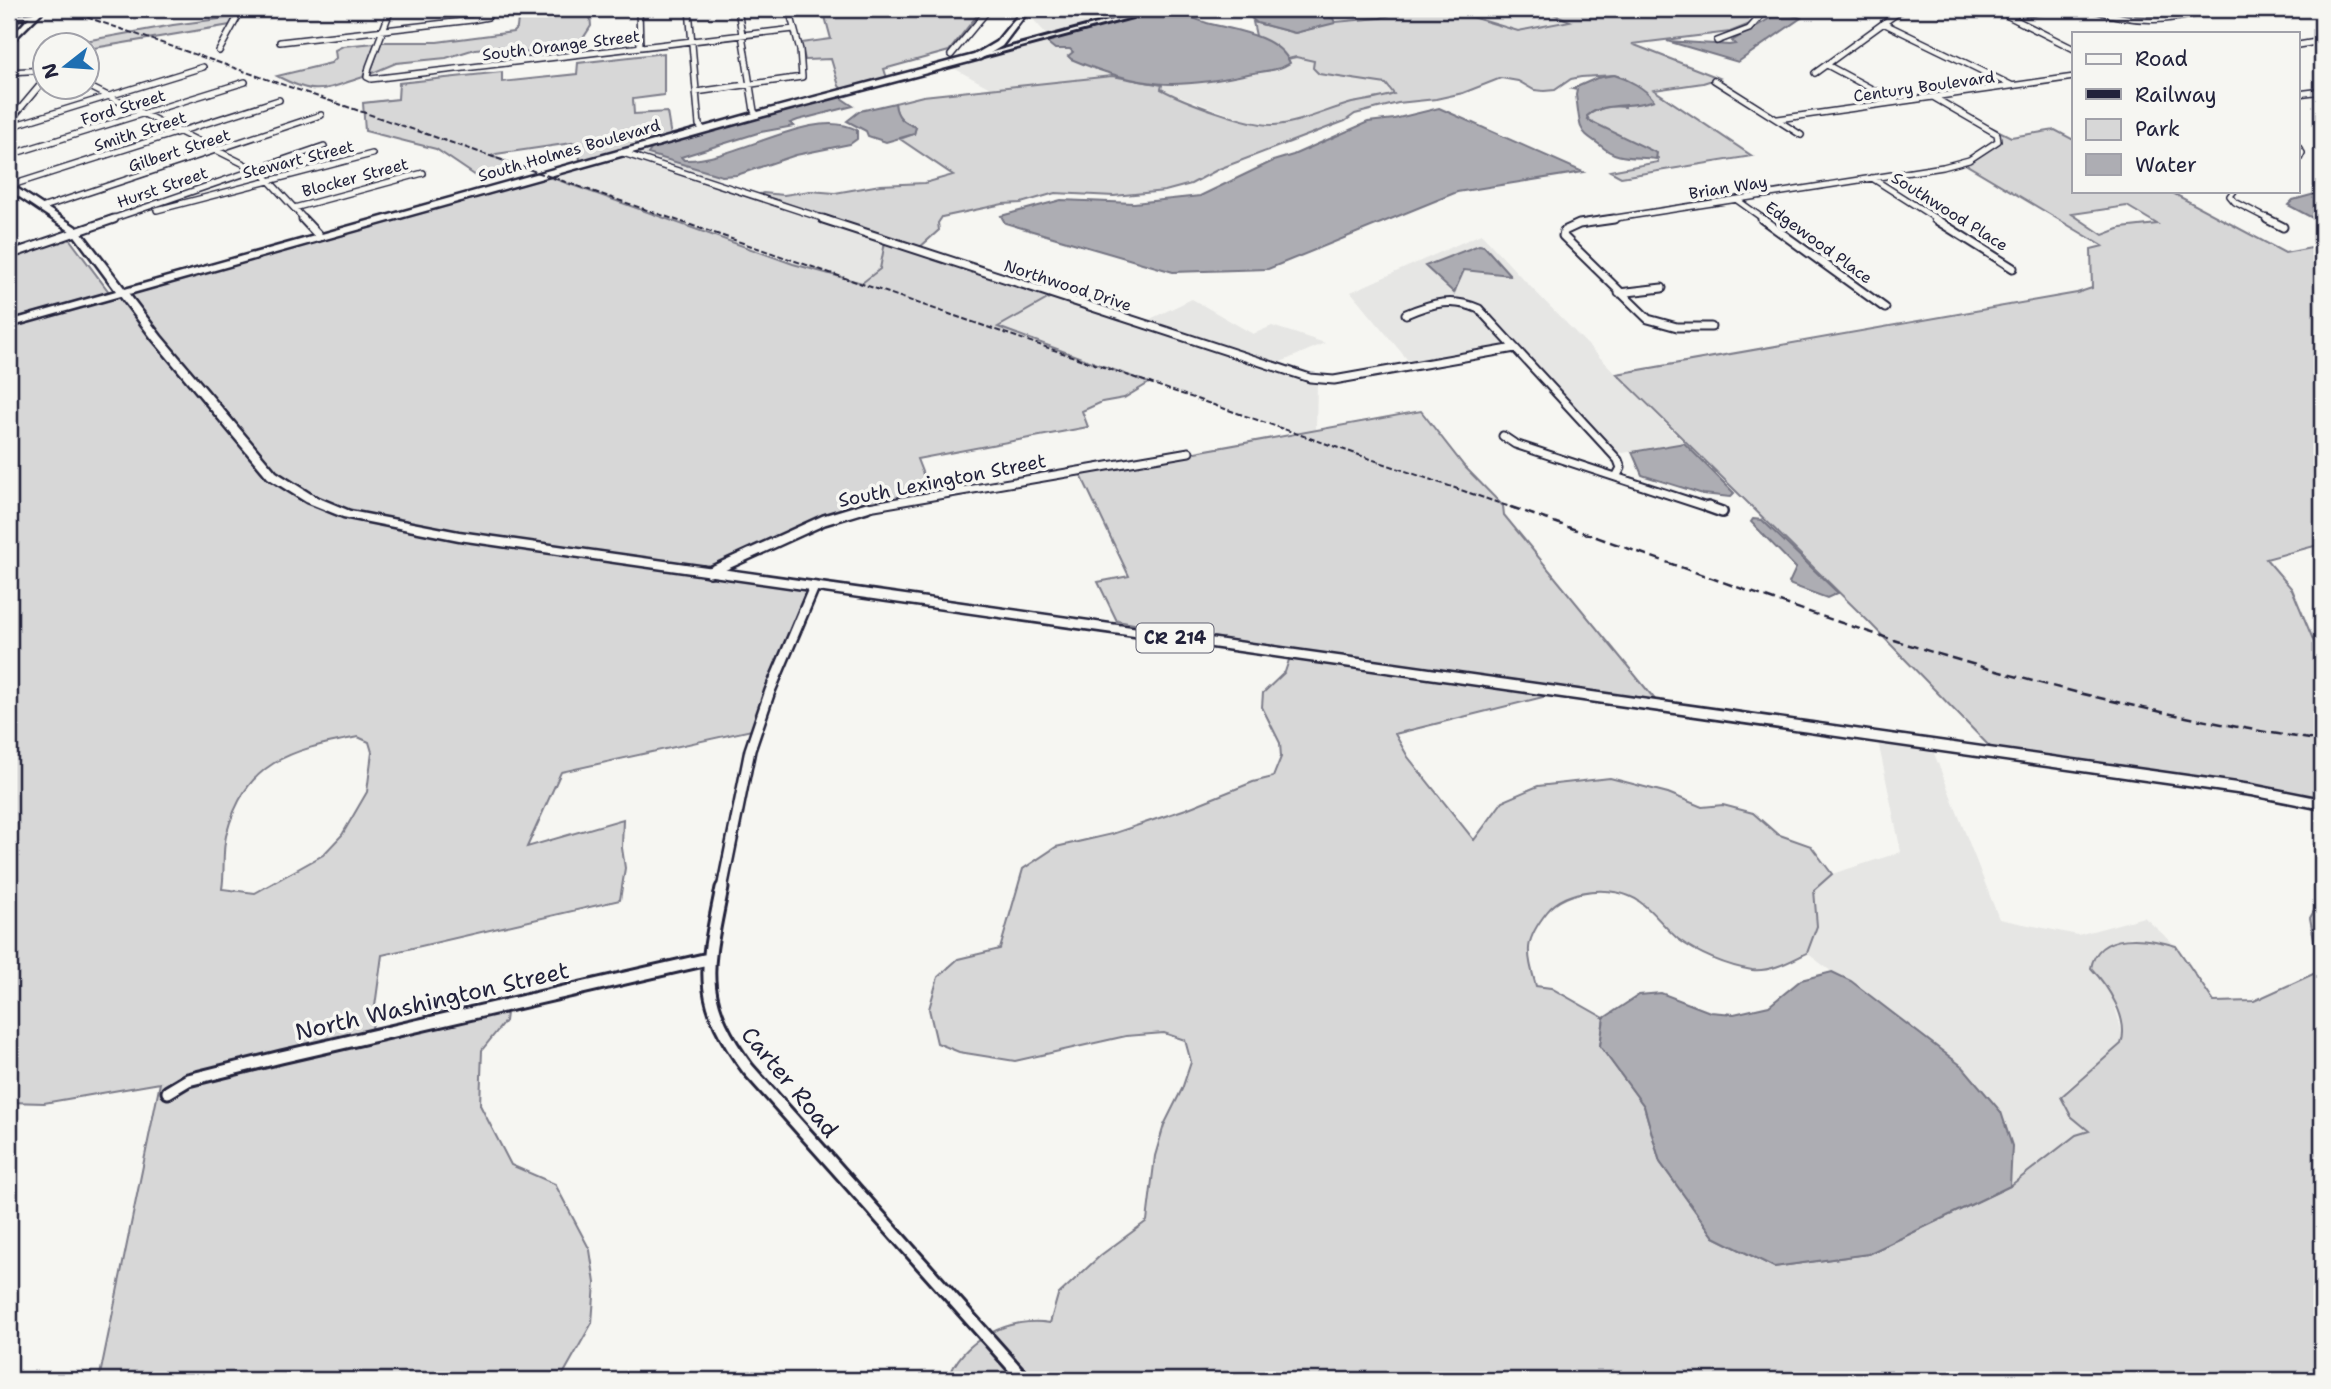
<svg xmlns="http://www.w3.org/2000/svg" width="2331" height="1389" viewBox="0 0 2331 1389" font-family="'Shantell Sans',sans-serif">
  <style>
    .built { fill: #e6e6e4; fill-rule: evenodd }
    .green { fill: #d7d7d7; stroke: #7c7c89; stroke-width: 2; fill-rule: evenodd }
    .water { fill: #adadb3; stroke: #757583; stroke-width: 2 }
    .lines { fill: none; stroke-linecap: round; stroke-linejoin: round }
    .minor-far3-casing { stroke: #22223b; stroke-width: 8 }
    .minor-far2-casing { stroke: #22223b; stroke-width: 11 }
    .minor-far1-casing { stroke: #22223b; stroke-width: 14 }
    .minor-casing { stroke: #22223b; stroke-width: 17 }
    .secondary-casing { stroke: #22223b; stroke-width: 6 }
    .primary-casing { stroke: #22223b; stroke-width: 5 }
    .minor-far3 { stroke: #f6f6f2; stroke-width: 5 }
    .minor-far2 { stroke: #f6f6f2; stroke-width: 7 }
    .minor-far1 { stroke: #f6f6f2; stroke-width: 9 }
    .minor { stroke: #f6f6f2; stroke-width: 11 }
    .secondary { fill: #f6f6f2; fill-rule: evenodd }
    .primary { fill: #f6f6f2; fill-rule: evenodd }
    .rail-far1 { stroke: #22223b; stroke-width: 2; stroke-dasharray: 6 2.5; stroke-linecap: butt }
    .rail { stroke: #22223b; stroke-width: 2.5; stroke-dasharray: 10 5; stroke-linecap: butt }
    .labels { text-anchor: middle; stroke-width: 7; stroke-linejoin: round; paint-order: stroke }
    .far-street-label { font-size: 16px; fill: #22223b; stroke: #f6f6f2 }
    .shield { fill: #f6f6f2; stroke: #626272; stroke-width: 2 }
    .shield-label { font-size: 18px; font-weight: bold; fill: #22223b }
    .street-label { font-size: 19px; fill: #22223b; stroke: #f6f6f2 }
    .near-street-label { font-size: 23px; fill: #22223b; stroke: #f6f6f2 }
  </style>
  <rect width="100%" height="100%" fill="#f6f6f2"/>
  <filter id="ink" filterUnits="userSpaceOnUse"><feTurbulence type="fractalNoise" baseFrequency=".0143" numOctaves="2"/><feDisplacementMap in="SourceGraphic" scale="14" xChannelSelector="R" yChannelSelector="G"/><feConvolveMatrix kernelMatrix="1 2 1 2 8 2 1 2 1" color-interpolation-filters="sRGB"/></filter>
  <g filter="url(#ink)">
    <path class="built" d="M1041,9H1155L1048,36L1032,18Z
      M1445,9H1542L1572,21L1518,31Z
      M1044,40L1060,49H1070L1074,52L1071,59L1112,76L992,89L948,65Z
      M1296,57L1315,61L1314,65L1386,84L1394,95L1352,103L1293,122L1271,125L1253,123L1160,89L1162,85L1202,83L1276,69L1288,66V59Z
      M645,147L652,148L649,154L722,176L712,182L625,152Z
      M619,154L885,242L880,269L863,283L793,264L544,175Z
      M1481,234L1522,278L1684,443L1623,453L1617,452L1475,304L1463,300H1435L1401,314L1406,317L1448,302L1476,310L1510,347L1411,364L1351,292ZM1479,245L1484,246L1509,274L1464,270L1458,289L1451,293L1425,266Z
      M1051,297L1317,382L1316,432L1300,434L1149,383L997,327Z
      M1192,299L1253,334L1272,326L1325,343L1274,365L1144,322Z
      M1878,741L1932,748L1999,919L2078,935L2144,917L2176,946L2130,937L2122,941L2091,968L2103,981L2112,996L2123,1036L2121,1044L2107,1056L2066,1090L2071,1116L2090,1131L2076,1135L2010,1186L2012,1146L2001,1113L1963,1067L1851,981L1832,972L1807,953L1817,926L1814,890L1832,874L1901,852Z"/>
    <path class="green" d="M519,9H610L590,14L591,26L584,37L586,43L536,52L515,53L499,47L475,49L446,58L396,63L370,74L381,42H437L513,32L517,28Z
      M823,9H982L949,51L884,69L887,78L843,90L839,86L831,59L805,60L801,43L831,39Z
      M1412,9H1445L1518,31L1570,21L1542,9H1692L1736,14L1753,9H1777L1761,11L1750,24L1730,32L1632,44L1719,78L1703,83L1654,90L1752,156L1621,177L1610,171L1658,162V158L1589,120L1587,116C1597,108 1612,105 1625,107V78L1614,75L1581,77L1571,79L1555,90L1544,91L1534,90L1518,81L1501,78L1463,93L1436,99L1398,103L1355,114L1345,121L1219,169L1191,184L1165,191L1114,196L1055,193L1021,203L1003,204L942,217L938,223L939,230L919,248L755,196L763,193L784,195L810,191L835,193L880,185L925,183L953,175L900,139L914,134L916,127C904,123 896,117 895,103L923,96L1112,76L1162,85L1161,89C1183,101 1249,126 1274,125C1301,123 1326,110 1352,103C1366,100 1380,99 1394,94L1386,84L1319,74L1313,68L1314,61L1296,57L1288,59L1256,36L1253,22L1295,33L1335,22L1380,18Z
      M234,17L230,25L88,49V46L63,45L173,25Z
      M375,43L363,77C323,90 317,97 277,76L331,63L336,58L335,50L343,46Z
      M664,53V95L633,99L634,114L667,112L671,137L580,163L579,142L496,154L491,156L515,165L476,176L436,149L365,131L363,103L398,99L399,83L502,72V82L577,74L578,63Z
      M1993,128L2011,137L2055,130L2074,140V191H2169L2285,253L2322,246V544L2266,559L2292,589L2322,661V801L2284,793L1993,750L1868,621L1617,374L2077,293L2092,288L2091,249L2103,246L1962,162L1995,146L2000,140ZM2127,206L2157,224L2121,228L2103,235L2072,214Z
      M544,175L793,264L862,283L880,269L885,242L1051,297L998,327L1149,383L1124,398L1102,402L1082,411L1088,427L917,459L931,495L831,513L709,569L462,534L351,512L315,497L277,473L161,337L129,292Z
      M68,237L109,292L9,320V257Z
      M120,294L153,339L260,470L285,490L318,507L344,516L426,534L807,589L778,672L752,730L561,772L527,847L623,819L622,848L625,868L620,900L382,955L371,1036L507,1005L505,1021L482,1050L480,1105L511,1165L555,1184L590,1250L595,1283L592,1323L560,1380H99L160,1083L44,1103L9,1102V325ZM358,737L369,742L372,752L367,792L342,835L323,855L255,893L222,889C225,872 222,853 226,836C245,761 290,750 358,737Z
      M1421,411L1464,466L1503,506L1504,515L1657,702L1253,645L1117,621L1098,582L1129,576L1080,473Z
      M1290,657L1555,694L1395,734L1408,757L1474,840L1503,801L1538,786L1610,778L1668,793L1702,807L1723,805L1753,813L1777,834L1811,846L1832,874L1814,890L1817,926L1807,953C1790,961 1772,972 1752,970C1727,966 1698,954 1678,939C1665,928 1654,912 1640,902C1615,884 1566,888 1547,912C1524,941 1526,951 1536,986L1551,988L1604,1018L1600,1046L1644,1106L1660,1162L1714,1237L1774,1267L1868,1254L2010,1186L2076,1135L2089,1131L2071,1116L2061,1097L2121,1044C2130,1019 2107,985 2091,968C2098,929 2149,938 2176,946L2214,1002L2254,1001L2320,971L2310,918L2322,897V1380H948C961,1340 1010,1316 1050,1323L1058,1295L1101,1255L1147,1221L1155,1156L1164,1125L1182,1089L1191,1062L1185,1040L1164,1033L1126,1036L1015,1061L959,1052L937,1043L929,1009L938,977L958,959L1000,949L1023,869L1056,847L1112,834L1186,809L1253,782L1273,777L1281,757L1280,743L1262,707L1263,693L1285,672Z"/>
    <path class="water" d="M1232,9H1308L1333,18L1335,23L1295,33L1257,23L1250,17Z
      M1159,10C1176,10 1191,18 1207,23C1233,30 1278,35 1290,63C1279,71 1262,71 1248,74C1176,90 1139,88 1071,59L1068,56L1073,52L1070,49H1055L1044,40Z
      M1782,11L1801,18L1738,62L1667,41L1729,45L1735,44L1732,41Z
      M1614,75C1628,79 1645,88 1654,100C1632,109 1604,101 1587,116L1588,120L1657,153L1656,159C1635,156 1617,161 1600,145C1593,139 1585,137 1581,127C1579,123 1577,101 1576,95L1577,90L1572,89L1597,78Z
      M838,96L853,106L798,120L790,123L794,126L761,132L681,157L684,160C735,162 812,106 857,130V139L850,144L796,155L737,175L722,176L648,154L652,148Z
      M895,103C896,117 904,123 916,127L914,134L886,142L868,136L866,131L847,121L860,111Z
      M1439,108L1583,172L1457,192L1268,269L1173,272L1005,223L1001,216L1061,200L1134,203L1200,196L1273,161L1293,155L1368,122L1394,119Z
      M2322,192V223L2288,205L2293,200Z
      M1479,245L1484,246L1510,275L1464,270L1454,293L1425,266Z
      M1684,443L1734,493L1730,497L1703,494L1645,476L1642,475L1632,452Z
      M1753,519L1762,520L1838,593L1827,598L1791,585L1789,583L1796,568L1751,522Z
      M1832,972L1851,981L1963,1067L2001,1112L2012,1146L2010,1186L1868,1254L1774,1267L1714,1237L1660,1162L1644,1106L1600,1046L1604,1018L1639,995L1661,993L1710,1012L1734,1014L1769,1006L1801,980Z"/>
    <g class="lines">
      <defs>
        <path id="minor-far3" d="M193,9H203
          M391,9L369,67L367,77L371,79L794,29
          M639,9L640,47
          M689,9L699,125L703,129
          M738,9L754,111L757,115
          M2091,9C2138,25 2170,21 2217,9
          M2008,16L2074,49
          M2008,16L2060,9
          M1883,23L2011,85
          M1717,41L1749,29L1767,9
          M280,42L472,20L488,17L490,9
          M2298,45L2322,41
          M219,51L242,9
          M951,55L989,9
          M1827,65L1896,102
          M9,72L46,70
          M1815,73L1903,9
          M1714,80L1801,135
          M88,86L262,173L305,220
          M696,92L802,77L800,50L789,9
          M2298,94L2322,91
          M1778,119L2074,77
          M9,122L46,78
          M9,127L203,67
          M2298,147L2302,153L2298,161
          M620,152L828,220
          M9,155L245,82
          M1872,178L1938,220
          M9,186L279,100
          M2234,191L2230,196L2235,202L2270,220
          M1737,200L1765,220
          M44,207L321,115
          M294,208L423,173
          M157,210L372,154
          M109,220L324,146
          M1603,220L1943,167L1969,160L1998,141L1997,134L1933,97"/>
        <path id="minor-far2" d="M303,219L319,236
          M823,219L1310,378L1334,380L1515,348
          M1614,219L1579,224L1564,231L1563,236L1648,319L1677,327H1711
          M1762,219L1885,308
          M1935,219L2013,268
          M2267,219L2283,227
          M9,255L114,219
          M1619,293L1662,288
          M1406,314C1432,303 1453,297 1479,309L1618,460L1621,468L1616,477
          M1503,436L1515,444L1713,509
          M857,509L1189,452"/>
        <path id="minor-far1" d="M1708,507L1722,512
          M710,572L824,520L867,507
          M722,889L750,750L770,691L814,587"/>
        <path id="minor" d="M722,888C706,969 695,998 748,1069L1025,1380
          M168,1092L188,1080L281,1057L708,959"/>
        <path id="secondary" d="M1153,9H1162L979,58L974,57Z
          M34,13L36,16L9,20V16Z"/>
        <path id="primary" d="M37,9H45L9,45V39Z
          M1023,9H1030L1002,46L980,59L760,117L129,294L161,336L276,472L314,496L350,511L459,532L2251,785L2322,799V809L2251,795L459,540L343,517L306,502L268,478L153,340L120,296L9,327V321L116,291L73,233L9,190V183L79,229L125,289L754,113L974,55L996,42Z"/>
      </defs>
      <use href="#minor-far3" class="minor-far3-casing"/>
      <use href="#minor-far2" class="minor-far2-casing"/>
      <use href="#minor-far1" class="minor-far1-casing"/>
      <use href="#minor" class="minor-casing"/>
      <use href="#secondary" class="secondary-casing"/>
      <use href="#primary" class="primary-casing"/>
      <use href="#minor-far3" class="minor-far3"/>
      <use href="#minor-far2" class="minor-far2"/>
      <use href="#minor-far1" class="minor-far1"/>
      <use href="#minor" class="minor"/>
      <use href="#secondary" class="secondary"/>
      <use href="#primary" class="primary"/>
      <path class="rail-far1" d="M63,9L1516,509"/>
      <path class="rail" d="M1511,507C1675,564 1839,627 2007,674C2111,703 2216,725 2322,741"/>
    </g>
  </g>
  <g class="labels">
    <g class="far-street-label">
      <text transform="translate(561 45) rotate(-7)" y="6">South Orange Street</text>
      <text transform="translate(1924 86) rotate(-8)" y="6">Century Boulevard</text>
      <text transform="translate(123 107) rotate(-17)" y="6">Ford Street</text>
      <text transform="translate(140 131) rotate(-18)" y="6">Smith Street</text>
      <text transform="translate(179 150) rotate(-18)" y="6">Gilbert Street</text>
      <text transform="translate(569 150) rotate(-16)" y="6">South Holmes Boulevard</text>
      <text transform="translate(298 159) rotate(-14)" y="6">Stewart Street</text>
      <text transform="translate(355 177) rotate(-15)" y="6">Blocker Street</text>
      <text transform="translate(162 187) rotate(-19)" y="6">Hurst Street</text>
      <text transform="translate(1728 187) rotate(-9)" y="6">Brian Way</text>
      <text transform="translate(1950 211) rotate(32)" y="6">Southwood Place</text>
      <text transform="translate(1819 242) rotate(36)" y="6">Edgewood Place</text>
      <text transform="translate(1068 285) rotate(18)" y="6">Northwood Drive</text>
    </g>
    <rect class="shield" x="1136.5" y="623.5" width="77" height="29" rx="5"/>
    <g class="shield-label">
      <text x="1175" y="644">CR 214</text>
    </g>
    <g class="street-label">
      <text transform="translate(942 480) rotate(-11)" y="7">South Lexington Street</text>
    </g>
    <g class="near-street-label">
      <text transform="translate(432 1001) rotate(-13)" y="8">North Washington Street</text>
      <text transform="translate(790 1082) rotate(50)" y="8">Carter Road</text>
    </g>
  </g>
  <rect width="2331" height="1389" fill="none" stroke="#f6f6f2" stroke-width="35"/>
  <rect x="18" y="18" width="2296" height="1354" fill="none" stroke="#22223b" stroke-width="2.5" filter="url(#ink)"/>
  <rect x="2072" y="32" width="228" height="161" fill="#f6f6f2" stroke="#a1a1a9" stroke-width="2"/>
  <rect x="2086" y="54" width="35" height="10" fill="#f6f6f2" stroke="#a1a1a9" stroke-width="2"/>
  <text x="2135" y="66" font-size="21" fill="#22223b">Road</text>
  <rect x="2086" y="89" width="35" height="10" fill="#22223b" stroke="#a1a1a9" stroke-width="2"/>
  <text x="2135" y="102" font-size="21" fill="#22223b">Railway</text>
  <rect x="2086" y="119" width="35" height="21" fill="#d7d7d7" stroke="#a1a1a9" stroke-width="2"/>
  <text x="2135" y="136" font-size="21" fill="#22223b">Park</text>
  <rect x="2086" y="154" width="35" height="21" fill="#adadb3" stroke="#a1a1a9" stroke-width="2"/>
  <text x="2135" y="172" font-size="21" fill="#22223b">Water</text>
  <g transform="translate(66 66) rotate(253)"><circle r="33" fill="#f6f6f2" stroke="#a1a1a9" stroke-width="2"/>
  <path d="M0-5L12 26L0 18L-12 26Z" fill="#1f6fb2"/>
  <text y="-10" font-size="19" font-weight="bold" text-anchor="middle" fill="#22223b">N</text>
  </g>
</svg>
